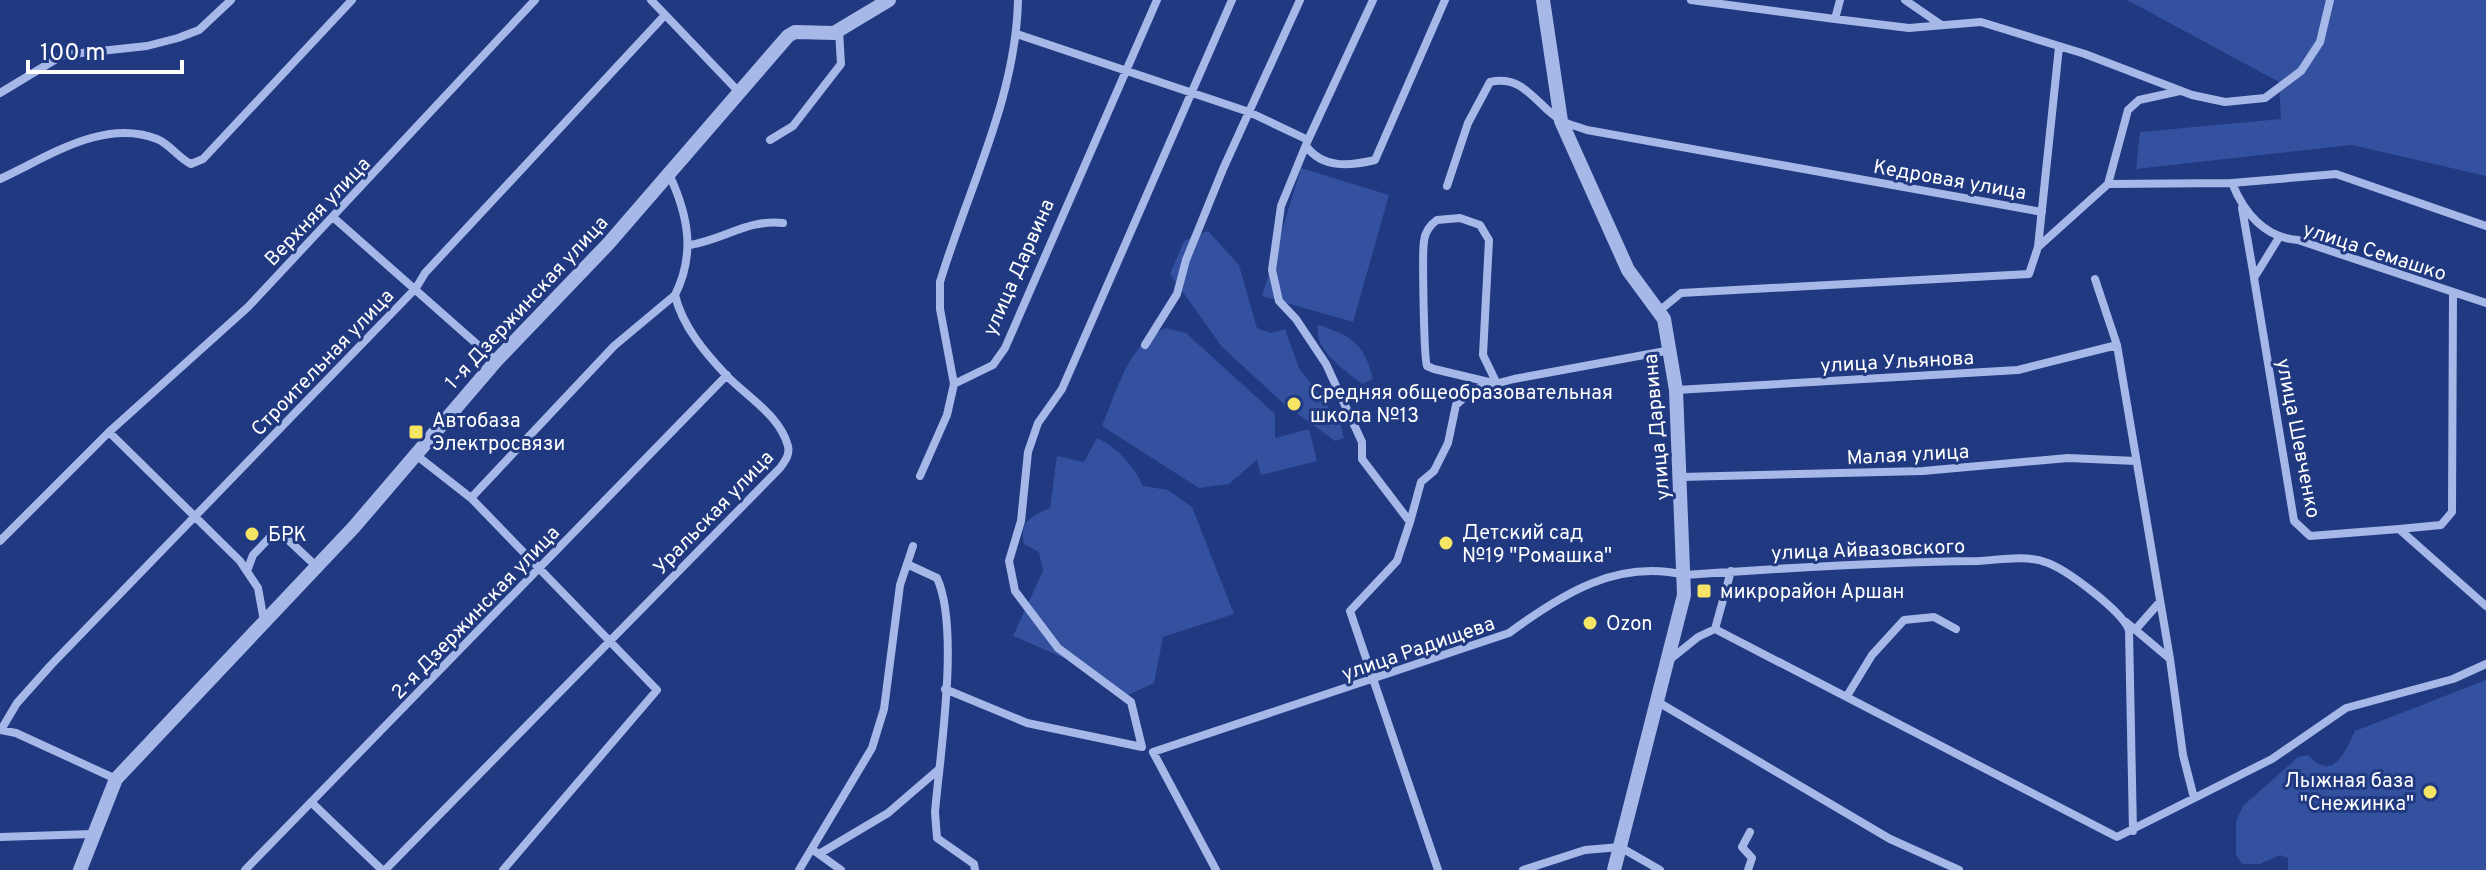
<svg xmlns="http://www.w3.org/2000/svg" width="2486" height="870" viewBox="0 0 2486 870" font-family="Overpass,sans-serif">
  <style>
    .green { fill: #33519e }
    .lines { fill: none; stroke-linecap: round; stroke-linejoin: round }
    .minor { stroke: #a5b8e8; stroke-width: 8 }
    .tertiary { stroke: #a5b8e8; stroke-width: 14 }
    .poi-dot { fill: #f6e465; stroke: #203980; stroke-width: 3 }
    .labels { text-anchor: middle; stroke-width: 6; stroke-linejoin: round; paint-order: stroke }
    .street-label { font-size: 20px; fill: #fff; stroke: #203980 }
    .poi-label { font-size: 20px; fill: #fff; stroke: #203980; text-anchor: start }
  </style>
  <rect width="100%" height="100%" fill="#203980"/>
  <path class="green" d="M2127,0H2486V176L2352,145L2136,169L2140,132L2281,119L2279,82Z
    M1301,168L1389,195L1353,322L1262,296Z
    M1208,231L1239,265L1257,328L1271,333L1285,329L1299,368L1340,422L1344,438L1335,441L1283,403L1222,347L1170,274L1184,241Z
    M1318,325C1351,335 1365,344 1373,379L1362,384C1345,370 1313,350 1318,325Z
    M1166,328L1186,333L1275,414V438L1309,429L1317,461L1261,475L1257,460L1229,484L1199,488L1102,426C1116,393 1129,341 1166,328Z
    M1097,438C1117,447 1134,466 1143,486L1168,490L1192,507L1234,614L1163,637L1154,683L1126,696L1083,666L1013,636L1043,571L1039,552L1024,544C1019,521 1031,517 1050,508L1057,456L1084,462Z
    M2486,680V870H2288V858L2280,855L2260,864H2242L2236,855V821L2243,806L2298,757L2308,755C2334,783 2345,751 2355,731Z"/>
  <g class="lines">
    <path class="minor" d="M651,0L738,91
      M1018,0C1016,98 968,189 940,282V309L954,384L993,365L1005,348L1157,0
      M1691,0L1835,19L1840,0
      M1905,0L1940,24
      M1835,19L1909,28L1981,22L2085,54L2192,95L2225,102L2265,98L2301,71L2320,42L2330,0
      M1017,34L1249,112L1308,140L1281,206L1272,270L1279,301L1296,319L1326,364L1362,442V459L1410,522L1421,482L1434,471L1448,443L1456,405L1466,396L1479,388L1514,379L1671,350
      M0,93L63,55L147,46L178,38L199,30L231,0
      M770,140L793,126L841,64L839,30
      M1308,140L1373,0
      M1306,146C1323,169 1350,166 1375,160L1445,0
      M669,174C688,215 696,253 675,295
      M0,179C48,157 103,118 157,139C170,144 178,158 191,164L203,159L352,0
      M2232,183C2244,213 2265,238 2298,240L2486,303
      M2108,184L2128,110L2139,100L2180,91
      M1447,186L1468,123L1490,82C1525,74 1536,106 1562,121C1570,125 1579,127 1587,130L2042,212
      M2242,208L2254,277
      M334,218L496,361
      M1460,218L1480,225L1489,240L1483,355L1497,384L1434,369L1427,366C1424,360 1422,253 1424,241C1425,232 1430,225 1437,220Z
      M2278,239L2254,278L2294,521L2310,536L2399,529L2486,606
      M690,245C725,239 748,219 783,223
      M2038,247L2108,184L2232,183L2336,174L2486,226
      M2095,279L2117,345L2170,659
      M1659,311L1681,293L2029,274L2038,247L2059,47
      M1145,345L1177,294L1186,260L1223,169L1300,0
      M1676,390L2018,370L2117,345
      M109,432L248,307L535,0
      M416,455L471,498L657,690L503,870
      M920,476L947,415L954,384
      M1681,477L1923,471L2068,458L2136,461
      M1410,522L1397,561L1350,611L1438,870
      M2399,529L2441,525L2452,512L2453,293
      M0,541L109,432L240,561L258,588L264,621
      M909,565L937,578C960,628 940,754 935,812L937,838L974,864L975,870
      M247,571L253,555L274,533L283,535L317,567
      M2126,622L2170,659L2183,755L2194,798
      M1715,629L2117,837L2272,759L2346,708L2453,679L2486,664
      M2136,629L2158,604
      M1667,662L1698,637L1715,629L1731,571
      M945,689L1027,723L1142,747L1131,702L1058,648L1015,591L1009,561L1021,521L1028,452L1038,423L1062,389L1232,0
      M1847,696L1872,655L1904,620L1934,617L1956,629
      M1658,702L1890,839L1959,870
      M0,730L16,733L116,779
      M1,730L17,703L51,665L416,288L425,273L665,15
      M311,802L382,870
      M0,837L92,834
      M816,852L841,870
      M819,854L888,813L938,770
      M245,870L727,375
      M385,870L780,468C785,461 790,455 788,446C780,416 749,398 728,377C706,354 682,326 675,295L614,346L471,498
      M799,870L872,748L884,709L900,585L913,546
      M1216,870L1153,752L1509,633C1562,594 1617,559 1685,575C1783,568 1881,562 1978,561C1998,560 2026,555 2045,562C2065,568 2122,611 2129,630L2133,831
      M1523,870L1585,850L1620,847L1660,870
      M1748,870L1752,858L1742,847L1750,832"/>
    <path class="tertiary" d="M1543,0L1561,121L1628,270L1664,319L1676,390L1684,595L1614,870
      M80,870L116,779L354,527L496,361L609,243L788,36L795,32L834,33L889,0"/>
  </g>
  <g class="poi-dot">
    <circle cx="1294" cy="404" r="8"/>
    <rect x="408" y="424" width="16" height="16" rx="4"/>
    <circle cx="252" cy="534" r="8"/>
    <circle cx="1446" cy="543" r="8"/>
    <rect x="1696" y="583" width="16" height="16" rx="4"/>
    <circle cx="1590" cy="623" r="8"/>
    <circle cx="2430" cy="792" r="8"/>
  </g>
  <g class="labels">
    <g class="street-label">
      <text transform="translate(1950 179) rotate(10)" y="7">Кедровая улица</text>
      <text transform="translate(317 211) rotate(-46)" y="7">Верхняя улица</text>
      <text transform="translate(2375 251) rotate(18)" y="7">улица Семашко</text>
      <text transform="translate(1018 267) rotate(-66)" y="7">улица Дарвина</text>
      <text transform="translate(526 302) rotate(-47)" y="7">1-я Дзержинская улица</text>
      <text transform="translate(1897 361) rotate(-3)" y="7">улица Ульянова</text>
      <text transform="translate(322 362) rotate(-46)" y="7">Строительная улица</text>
      <text transform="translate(1656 427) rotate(-95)" y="7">улица Дарвина</text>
      <text transform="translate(2299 438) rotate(79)" y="7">улица Шевченко</text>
      <text transform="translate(1908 454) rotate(-3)" y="7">Малая улица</text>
      <text transform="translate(713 512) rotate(-46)" y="7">Уральская улица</text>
      <text transform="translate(1868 549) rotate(-2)" y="7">улица Айвазовского</text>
      <text transform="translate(475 612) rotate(-46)" y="7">2-я Дзержинская улица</text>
      <text transform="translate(1418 648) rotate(-19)" y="7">улица Радищева</text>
    </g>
    <g class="poi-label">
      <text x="1310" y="399">Средняя общеобразовательная<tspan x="1310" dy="23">школа №13</tspan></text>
      <text x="432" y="427">Автобаза<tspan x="432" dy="23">Электросвязи</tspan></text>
      <text x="1462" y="539">Детский сад<tspan x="1462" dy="23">№19 "Ромашка"</tspan></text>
      <text x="268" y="541">БРК</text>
      <text x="1720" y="598">микрорайон Аршан</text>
      <text x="1606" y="630">Ozon</text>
      <text x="2414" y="787" text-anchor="end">Лыжная база<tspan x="2414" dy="23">"Снежинка"</tspan></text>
    </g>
  </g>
  <path d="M28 60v12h154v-12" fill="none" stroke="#ffffff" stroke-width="4"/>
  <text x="40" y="60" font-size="24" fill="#ffffff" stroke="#203980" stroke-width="6" paint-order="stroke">100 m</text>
</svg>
